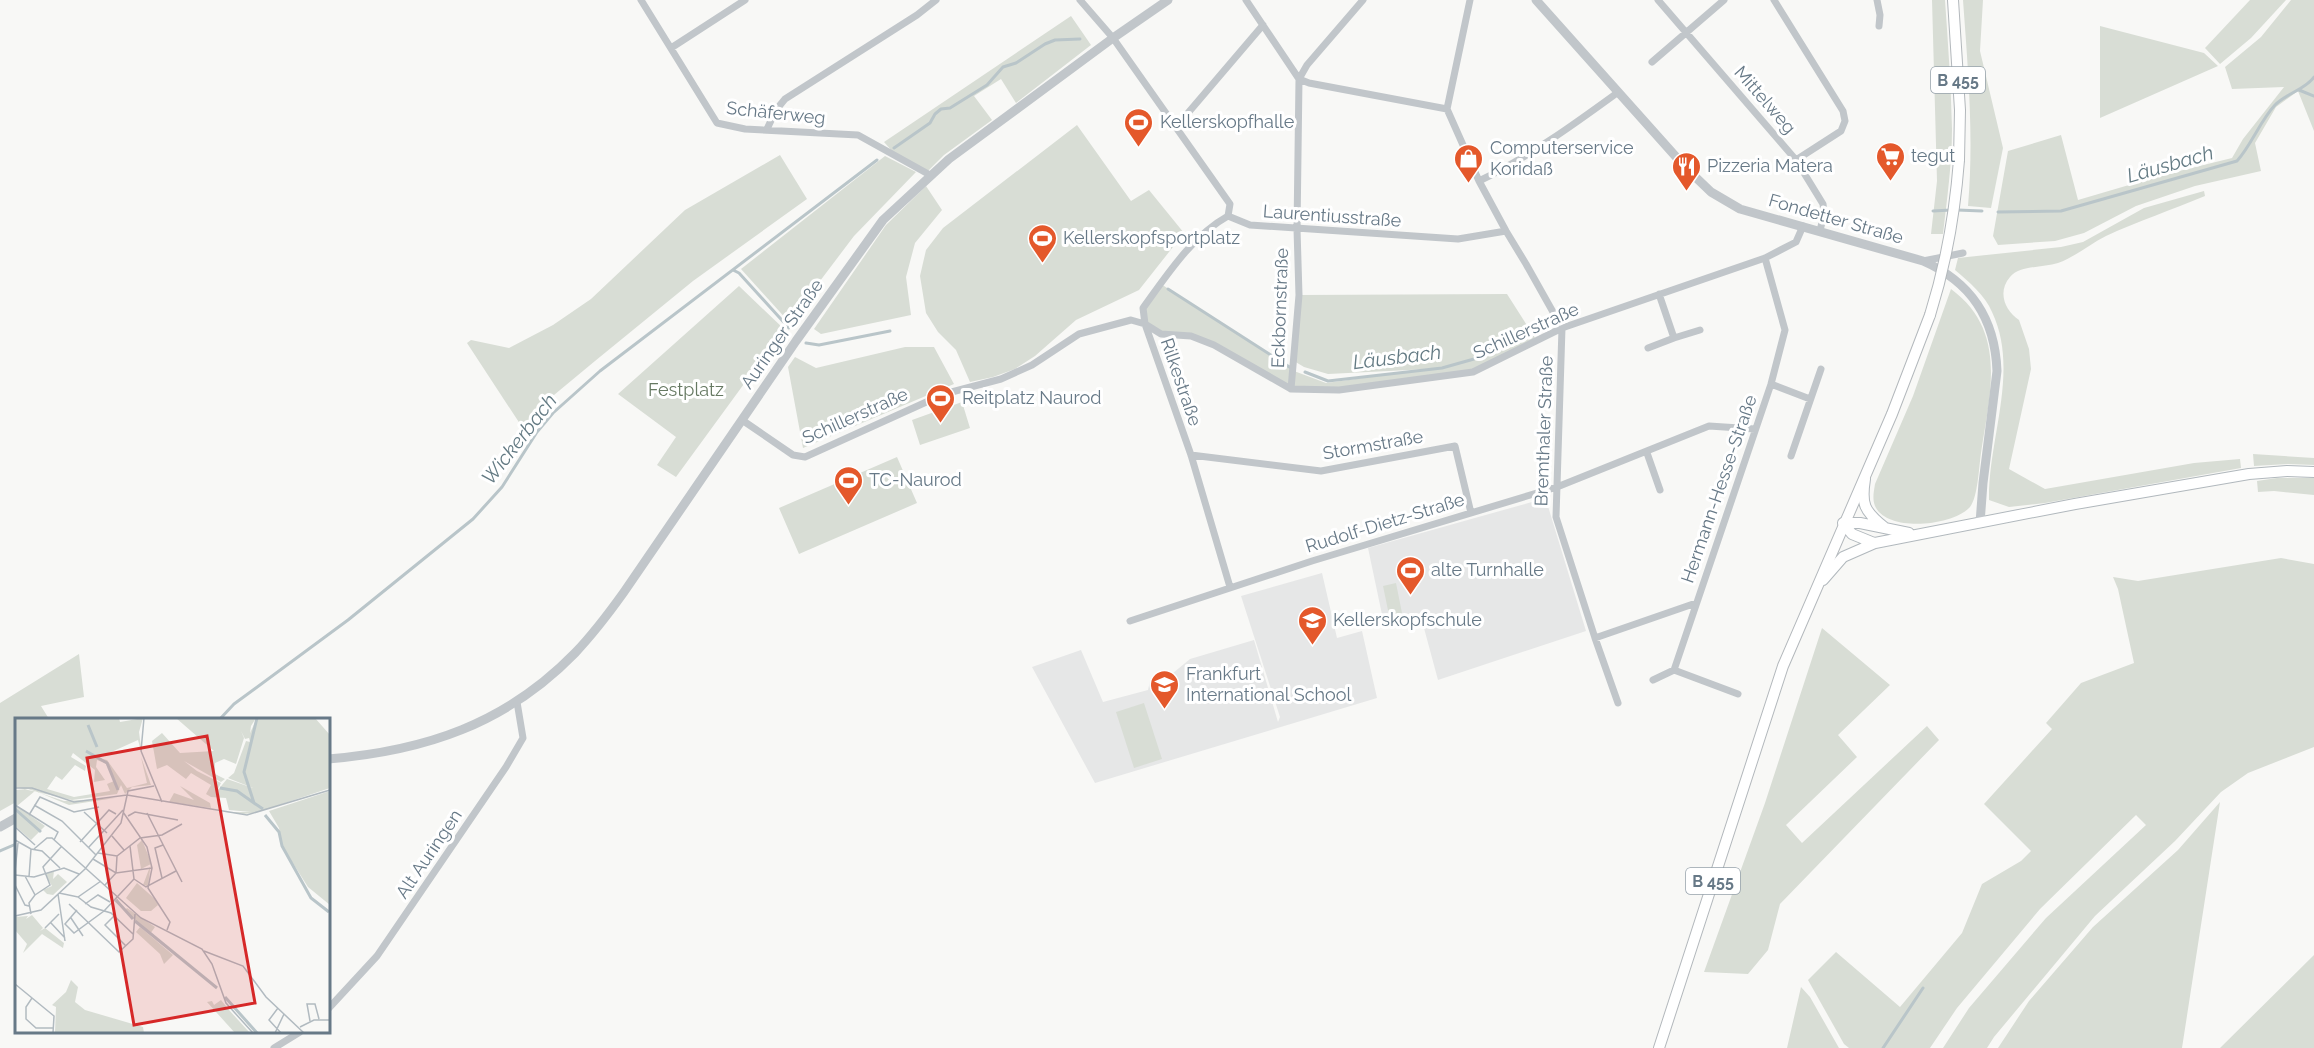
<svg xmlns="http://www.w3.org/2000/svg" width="2314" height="1048" viewBox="0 0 2314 1048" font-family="Raleway,sans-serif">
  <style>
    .built { fill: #e6e7e7 }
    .green { fill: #d8ddd5 }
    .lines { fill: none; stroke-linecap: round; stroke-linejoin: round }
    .stream { stroke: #b9c5c9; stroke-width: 3 }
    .secondary-casing { stroke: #b1b8bd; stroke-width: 12 }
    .primary-casing { stroke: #b3b8bc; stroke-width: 12 }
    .minor { stroke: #c1c6ca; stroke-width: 7 }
    .tertiary { stroke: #c1c6ca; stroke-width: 9 }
    .secondary { stroke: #fff; stroke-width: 10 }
    .primary { stroke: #fff; stroke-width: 10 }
    .primary-bridge-casing { stroke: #b3b8bc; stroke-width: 12; stroke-linecap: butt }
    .primary-bridge { stroke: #fff; stroke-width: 10 }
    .labels { text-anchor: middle; stroke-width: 6; stroke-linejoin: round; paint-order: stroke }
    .shield { fill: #fff; stroke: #95a1ab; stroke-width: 1.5 }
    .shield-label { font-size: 16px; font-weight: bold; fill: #677987 }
    .street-label { font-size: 18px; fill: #677987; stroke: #fff }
    .poi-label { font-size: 18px; fill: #677987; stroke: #fff; text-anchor: start }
    .park-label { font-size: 18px; fill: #667962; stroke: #fff }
    .water-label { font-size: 20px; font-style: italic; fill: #637a83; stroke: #fff }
    .inset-river { fill: none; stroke: #b9c5c9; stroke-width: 3 }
    .inset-road { fill: none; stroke: #b1bac0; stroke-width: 1.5 }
    .view { fill: #d62828; fill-opacity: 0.15; stroke: #d62828; stroke-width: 3 }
    .inset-edge { fill: none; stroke: #677987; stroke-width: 3 }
  </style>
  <rect width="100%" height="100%" fill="#f8f8f6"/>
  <path class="built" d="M1539,500L1547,503L1586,631L1438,680L1421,617L1384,624L1368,548Z
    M1322,573L1337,638L1362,631L1377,698L1095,783L1032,667L1081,650L1103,702L1148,690L1150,681L1167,678L1190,659L1254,640L1278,722L1280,717L1241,596Z"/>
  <path class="green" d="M1932,0H1945C1948,43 1951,86 1952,129C1952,164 1947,199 1943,234H1931L1937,181Z
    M1963,0H1983L1980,51L2003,148L1991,208L1968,206C1974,137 1968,69 1963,0Z
    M2250,0H2286L2251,38L2220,64L2205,48Z
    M2291,0H2314V131L2298,91L2276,107L2255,143L2261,171L2195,186L2136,206L2084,233L2055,241L1998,245L1993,236L2008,151L2061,135L2078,200L2163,175L2232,158L2243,139L2284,87L2232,89L2225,67L2261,37Z
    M1071,16L1091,45L1016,103L1001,79L974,96L992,120L944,155L928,171L892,151L884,142Z
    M2100,26L2204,53L2218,66L2100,118Z
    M1077,125L1131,201L1149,190L1184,233L1139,290L1076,320L1035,356L1015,369L993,377L970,382L956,350L938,332L926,313L920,276L926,250L943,228Z
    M780,155L807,199L693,281L595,361L554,395L524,430L467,343L471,340L509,348L553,325L591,299L685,210Z
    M885,156L916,172L854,236L789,322L741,269Z
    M926,186L942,210L915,243L906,277L911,315L821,334L814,329L886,225Z
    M2204,191L2205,196C2172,210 2138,221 2106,236C2090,244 2075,257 2058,263C2043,268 2020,265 2010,277C1997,292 2005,311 2019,320L2029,349L2031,369L2009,469L2045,489L2194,463L2240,459L2241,468L2045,503L2009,507L1989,500C1988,438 2020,371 1992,312C1985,295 1969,282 1955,270L1958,258L2061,247L2083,242L2144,208Z
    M1161,284L1294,371L1326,383L1429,369L1328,374L1304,367L1294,361L1299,295L1507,294L1537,341L1473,372L1339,390L1291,389L1191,336L1161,334L1145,324L1143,308Z
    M739,286L784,329L676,477L657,465L676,437L618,394Z
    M1951,289C2008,331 1990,393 1981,453C1979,466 1978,497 1970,507C1953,526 1887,533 1875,506C1872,498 1874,491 1875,484L1913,396Z
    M905,347H934L954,384L803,448L788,367L795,357L816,368Z
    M962,402L970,428L920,445L912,420Z
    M2253,454L2314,458V465L2288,464L2254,466Z
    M897,457L917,503L799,554L779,508Z
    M2277,478H2314V495L2274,491L2258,492L2257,481Z
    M2281,558L2314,564V747L2248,773L2221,792L2175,841L2095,916L1994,1037L1987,1048H1943L1969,1008L2046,918L2146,825L2136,815L2040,909L1957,1008L1930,1048H1849L1844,1044L1808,980L1836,952L1900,1007L1962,933L1982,884L2021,861L2031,851L1984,804L2052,729L2046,723L2081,683L2134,663L2118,589L2113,577L2138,581Z
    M1396,583L1402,613L1389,615L1383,586Z
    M1822,628L1890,685L1838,735L1857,757L1786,825L1802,843L1927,726L1939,740L1780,904L1768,950L1748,974L1704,972L1765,803Z
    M79,654L84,697L41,706L49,719L16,720V802L0,811V703Z
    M1144,703L1162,759L1134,768L1116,712Z
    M2220,802L2182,1048H1998L2029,1001L2093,927L2178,850Z
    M2314,955V1048H2220Z
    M1801,987L1810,997L1839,1048H1787Z"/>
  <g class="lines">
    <path class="stream" d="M2299,90L2314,96
      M894,148L930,123L935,114L941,109L950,108L987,85L1003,67L1016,63L1045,44L1055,40L1080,39
      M1957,210L1982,211
      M1933,211L1951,210
      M1998,212L2061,211L2237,161C2252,144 2260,121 2275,105C2287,93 2306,89 2314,77
      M733,270L739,273L789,328
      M1168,289L1291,368
      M806,343L819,345L890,331
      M1305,372L1328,381L1442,368L1474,359L1491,349
      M219,720L234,704L348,620L473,519L502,487L537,432L553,413L600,371L877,160
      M0,851L16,844
      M1883,1048L1923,988"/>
    <defs>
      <path id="secondary" d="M1865,479C1861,504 1864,511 1884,527
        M1843,523H1860L1909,533
        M1843,523L1852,534L1874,543
        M1823,580L1843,557L1875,543L2075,504L2249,474L2287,471L2314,472"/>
      <path id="primary" d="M1953,0L1960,110L1959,160
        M1659,1048L1783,666L1892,414L1930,315"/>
    </defs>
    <use href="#secondary" class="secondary-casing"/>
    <use href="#primary" class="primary-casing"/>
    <path class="minor" d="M641,0L717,123L745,129L858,135L930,175
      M1080,0L1113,38L1230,204L1228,216
      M1246,0L1299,79L1309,83L1447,109
      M1470,0L1447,109L1479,181L1506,231L1526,264L1562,328L1556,517L1595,638L1618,703
      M1658,0L1796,160L1823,204L1824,213L1820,231
      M1774,0L1843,111L1845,121L1841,131L1796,160
      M1877,0L1880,15L1879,26
      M671,48L745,0
      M1652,62L1724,0
      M1176,127L1263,25
      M767,129L776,110L785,99L917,15L936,0
      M1479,181C1529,157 1573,125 1617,93
      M1228,216C1192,236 1167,275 1143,308L1145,324L1191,455L1230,587
      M1228,216L1250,225L1458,239L1506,231
      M1923,261L1963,253
      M1674,338L1700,330
      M1648,348L1674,338L1659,294
      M1771,384L1810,399
      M1291,389L1299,295L1297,229L1299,79L1307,65L1363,0
      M742,420L793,455L805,457L944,394L1001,379L1032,365L1079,334L1131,320L1145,324L1161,334L1191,336L1214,345L1291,389L1339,390L1473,372L1562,328L1765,258L1796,242L1803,226
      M1647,453L1660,490
      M1191,455L1321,471L1455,446L1471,513
      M1791,456L1821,369
      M1130,621L1312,561L1557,487L1709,426L1755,429
      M1595,638L1696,603
      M1674,670L1738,694
      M1653,680L1674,670L1771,384L1785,330L1765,258
      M328,1009L377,956L506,767L523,738L517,702
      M274,1048L300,1032"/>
    <path class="tertiary" d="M1536,0L1686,168L1711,192L1740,209L1923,261C1971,282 1995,318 1997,371L1983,483L1980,523
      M328,759C425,751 506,724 575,653C593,634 609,613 624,592L796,341L883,220L949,159L1113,38L1168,0
      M0,827L16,818"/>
    <use href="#secondary" class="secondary"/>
    <use href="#primary" class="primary"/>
    <defs>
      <path id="primary-bridge" d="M1930,315C1946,264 1955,213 1959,160"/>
    </defs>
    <use href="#primary-bridge" class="primary-bridge-casing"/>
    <use href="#primary-bridge" class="primary-bridge"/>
  </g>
  <defs>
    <symbol id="stadium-pin" viewBox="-11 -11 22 30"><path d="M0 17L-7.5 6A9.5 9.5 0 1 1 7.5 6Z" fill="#e4582b" stroke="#fff"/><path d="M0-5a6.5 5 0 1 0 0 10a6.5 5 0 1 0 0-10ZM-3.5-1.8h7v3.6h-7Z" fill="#fff"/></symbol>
    <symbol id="supermarket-pin" viewBox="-11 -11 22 30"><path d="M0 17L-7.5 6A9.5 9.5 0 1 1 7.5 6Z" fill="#e4582b" stroke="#fff"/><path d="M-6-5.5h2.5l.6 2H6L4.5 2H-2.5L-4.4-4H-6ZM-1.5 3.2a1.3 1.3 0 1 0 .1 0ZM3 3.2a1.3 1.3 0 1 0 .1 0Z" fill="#fff"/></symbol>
    <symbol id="shop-pin" viewBox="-11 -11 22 30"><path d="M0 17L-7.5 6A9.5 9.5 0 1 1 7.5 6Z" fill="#e4582b" stroke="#fff"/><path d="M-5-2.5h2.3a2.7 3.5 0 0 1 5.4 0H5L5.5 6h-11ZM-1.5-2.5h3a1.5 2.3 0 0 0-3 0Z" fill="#fff"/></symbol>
    <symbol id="restaurant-pin" viewBox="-11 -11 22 30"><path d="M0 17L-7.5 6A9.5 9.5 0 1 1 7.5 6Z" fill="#e4582b" stroke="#fff"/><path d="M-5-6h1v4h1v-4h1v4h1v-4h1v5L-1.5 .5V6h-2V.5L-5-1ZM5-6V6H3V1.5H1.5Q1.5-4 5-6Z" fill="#fff"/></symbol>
    <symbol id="school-pin" viewBox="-11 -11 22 30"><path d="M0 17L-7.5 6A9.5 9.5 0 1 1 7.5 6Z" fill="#e4582b" stroke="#fff"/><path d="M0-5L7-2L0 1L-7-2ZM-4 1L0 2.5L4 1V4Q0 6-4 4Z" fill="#fff"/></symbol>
  </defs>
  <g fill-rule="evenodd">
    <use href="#stadium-pin" x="1122" y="106" width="33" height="45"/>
    <use href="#supermarket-pin" x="1874" y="140" width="33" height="45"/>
    <use href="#shop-pin" x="1452" y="142" width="33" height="45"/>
    <use href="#restaurant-pin" x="1670" y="150" width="33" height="45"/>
    <use href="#stadium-pin" x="1026" y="222" width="33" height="45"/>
    <use href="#stadium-pin" x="924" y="382" width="33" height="45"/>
    <use href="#stadium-pin" x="832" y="464" width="33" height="45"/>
    <use href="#stadium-pin" x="1394" y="554" width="33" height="45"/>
    <use href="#school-pin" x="1296" y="604" width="33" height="45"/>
    <use href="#school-pin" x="1148" y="668" width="33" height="45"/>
  </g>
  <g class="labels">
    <g class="shield">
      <rect x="1931" y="67" width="54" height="26" rx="4.5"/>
      <rect x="1686" y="868" width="54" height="26" rx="4.5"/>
    </g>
    <g class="shield-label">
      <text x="1958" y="86">B 455</text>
      <text x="1713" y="887">B 455</text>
    </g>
    <g class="street-label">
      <text transform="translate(1765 100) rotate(49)" y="6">Mittelweg</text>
      <text transform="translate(776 113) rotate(6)" y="6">Schäferweg</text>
      <text transform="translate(1332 216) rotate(4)" y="6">Laurentiusstraße</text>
      <text transform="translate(1836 219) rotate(16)" y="6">Fondetter Straße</text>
      <text transform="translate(1280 308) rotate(-88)" y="6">Eckbornstraße</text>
      <text transform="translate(1526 331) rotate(-24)" y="6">Schillerstraße</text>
      <text transform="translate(782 334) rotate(-55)" y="6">Auringer Straße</text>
      <text transform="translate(1181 382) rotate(71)" y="6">Rilkestraße</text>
      <text transform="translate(855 416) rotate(-24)" y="6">Schillerstraße</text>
      <text transform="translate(1544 431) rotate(-88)" y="6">Bremthaler Straße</text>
      <text transform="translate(1373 445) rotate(-10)" y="6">Stormstraße</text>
      <text transform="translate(1719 489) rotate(-71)" y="6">Hermann-Hesse-Straße</text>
      <text transform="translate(1385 523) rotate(-17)" y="6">Rudolf-Dietz-Straße</text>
      <text transform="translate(429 854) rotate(-56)" y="6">Alt Auringen</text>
    </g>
    <g class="poi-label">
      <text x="1160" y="128">Kellerskopfhalle</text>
      <text x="1490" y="154">Computerservice<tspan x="1490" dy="21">Koridaß</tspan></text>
      <text x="1911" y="162">tegut</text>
      <text x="1707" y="172">Pizzeria Matera</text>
      <text x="1063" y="244">Kellerskopfsportplatz</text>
      <text x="962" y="404">Reitplatz Naurod</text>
      <text x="869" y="486">TC-Naurod</text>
      <text x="1431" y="576">alte Turnhalle</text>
      <text x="1333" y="626">Kellerskopfschule</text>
      <text x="1186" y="680">Frankfurt<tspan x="1186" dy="21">International School</tspan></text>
    </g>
    <g class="park-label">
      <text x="686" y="396">Festplatz</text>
    </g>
    <g class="water-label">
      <text transform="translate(2170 164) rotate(-16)" y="7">Läusbach</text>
      <text transform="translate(1397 357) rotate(-7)" y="7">Läusbach</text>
      <text transform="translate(519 439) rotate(-52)" y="7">Wickerbach</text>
    </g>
  </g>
  <g transform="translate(15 718)">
    <rect width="315" height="315" fill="#f8f8f6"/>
    <path d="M0,0H104L105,4L128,0L124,14L127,37L123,22L83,40L92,42L112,70L132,65L126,39L136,67L117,69L110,76L106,67L102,76L57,82L0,69ZM58,35L80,52L79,64L90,62L81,49L82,42L92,46L99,63L92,66L95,73L59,79L32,71L41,58L47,62L60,47L70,53L71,48L56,39ZM161,0H241L236,8L235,15L242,0H300L315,17V70L240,95L228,96L210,94H236L214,92L211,80L196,79L191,76L196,67L176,55L171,61L152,47L142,51L137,23L147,15L165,35L199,33ZM226,13L230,21L234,20L235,24L231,23L219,55L213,60L238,70L212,61L202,73L206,65L182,53L169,43L206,64L210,61L196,54L200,55V45L209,41L221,46L229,20ZM165,68L195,85L196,90L154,84L159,75L179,82ZM13,71L49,83L100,80L54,87L20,73L2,88L30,108L16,122L0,108V72ZM315,73V187L293,169L267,128L264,110L254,93ZM127,122L136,144L133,168L128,167L136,146L126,151L122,127ZM39,153L38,161L43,156L52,164L38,177L32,176L28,172L37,168L30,156ZM122,165L141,182L143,187L136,193H126L111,180ZM102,180L110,192L112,190L140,209L135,216L99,183ZM17,197L28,210L25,213L30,210L49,225L48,230L27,216L8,235L12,226L0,212V199L13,198L11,201ZM125,209L158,237L149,246L145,236L121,214ZM56,262L63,269L60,284L70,292L128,309L129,315H40L41,289L37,287L51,274ZM206,282L214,292L235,315H220L192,284L197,283L199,287Z" fill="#d8ddd5" fill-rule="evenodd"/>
    <path class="inset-river" d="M242,0L229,54L239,85L248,91M73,7L82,29M71,33L92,45L103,72M205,70L222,73L239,85M0,91L26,114M250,97L264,114L267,128L296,180L314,194M101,182L118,201M120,203L202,270M210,279L242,315"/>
    <path class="inset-road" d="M129,0L126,33L147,84M0,70H17L59,84L112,77L232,97L315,72M0,87L43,114L39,122M19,87L47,103L81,137M69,94L92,115M108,94L132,129L137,150L133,170L155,204L152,212M132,95L167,164M14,97L25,79L59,94L84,89M113,98L120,94L163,102M0,109L20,127M97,118L109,132M0,122L16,131L27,133L45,150M65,124L94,92L101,96M115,128L119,161M73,130L108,92M19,131L32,120H37L126,200L187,231L197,246L211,285L238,315M83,135L102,138L125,120L147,117L167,106M78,141L101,155L137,150M0,153L3,125M0,157L19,159L49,150L64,156M10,158L20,177L14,185L16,196M14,159L16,131M147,160L140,130L148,127M119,161L131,169L161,153M0,167L10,187L14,188M90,167L101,155L102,138M44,175L63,179L86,163M43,176L50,223M20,177L35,167L28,149L46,129M63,179L76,189L96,195L118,216M54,186L104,234L118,221L120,196M70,186L83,177L95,184M62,192L50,206L59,215L89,193L119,161M0,198L26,192L70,151L106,105L113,73L139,68M99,198L90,207L111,228M56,200L68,218M36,205L50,220M30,210L44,196M189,233L228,248L251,279L289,315M0,266L39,298L38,315M17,280L11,289V301L21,310H39M263,290L254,302L266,315M295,303L292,286H300L304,301M285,309L299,302H315M260,315L269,296"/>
    <path class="view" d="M192,18L240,285L119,307L72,40Z"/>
    <rect width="315" height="315" class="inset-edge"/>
  </g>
</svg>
